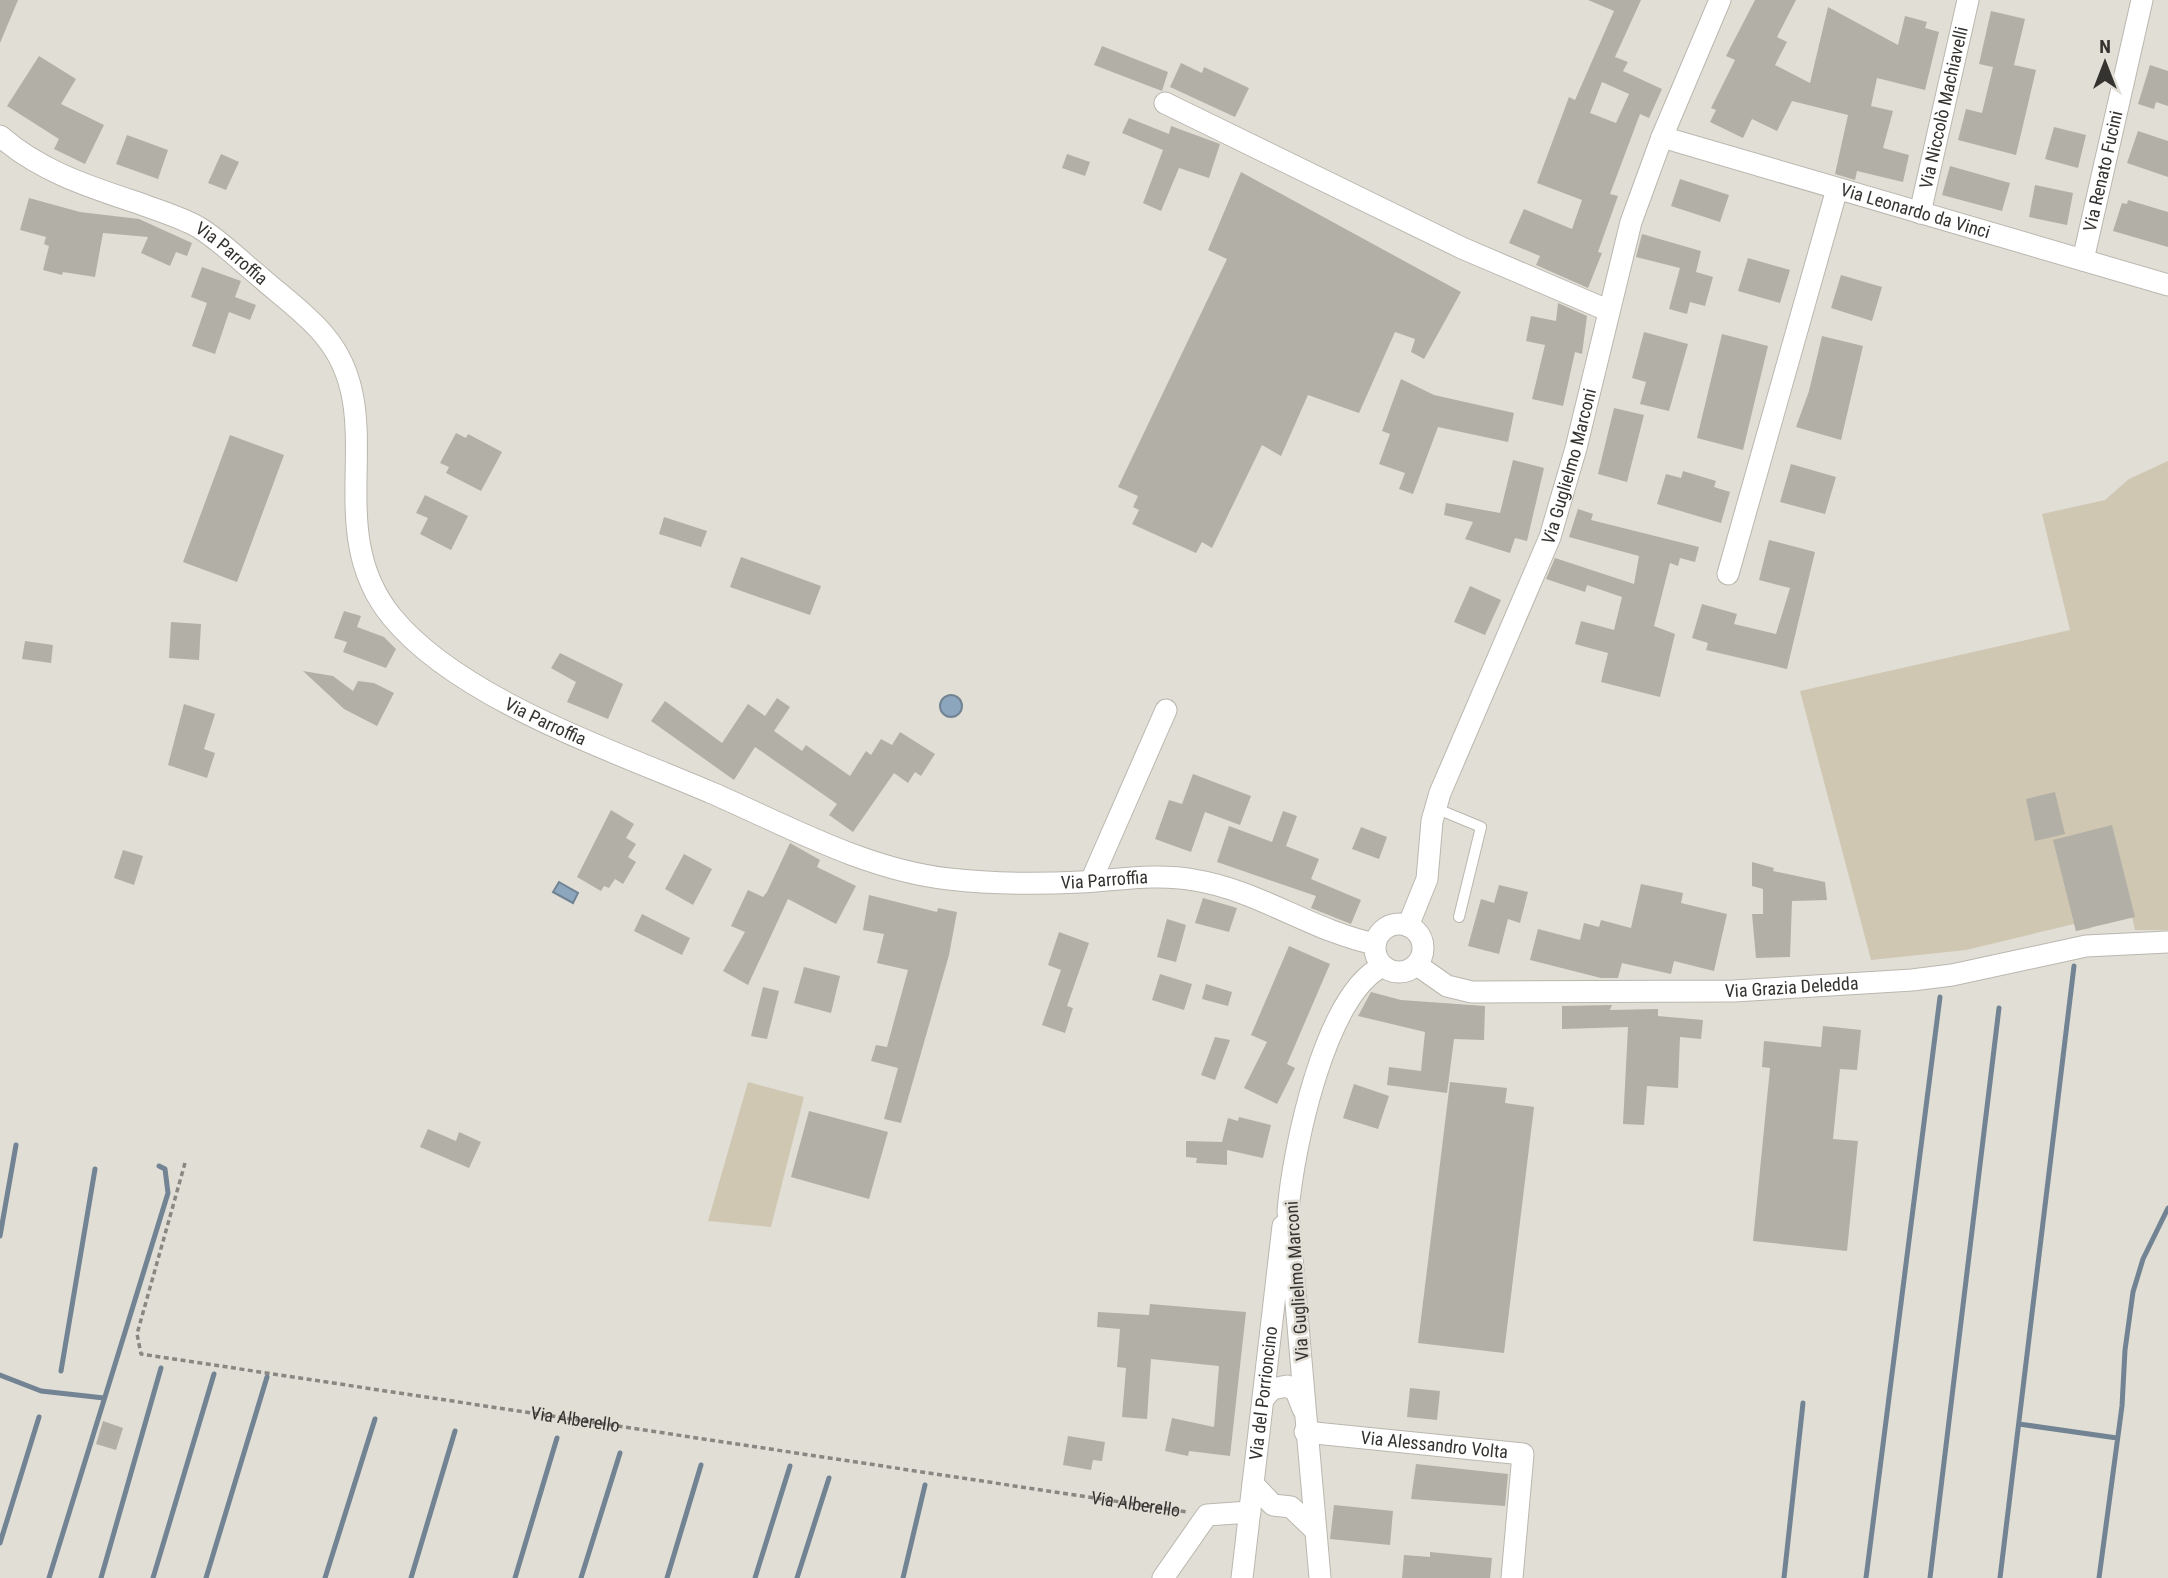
<svg xmlns="http://www.w3.org/2000/svg" width="2168" height="1578" viewBox="0 0 2168 1578" font-family="'Roboto Condensed',sans-serif">
  <style>
    .green { fill: #cfc7b2 }
    .water { fill: #8ca6be; stroke: #728493; stroke-width: 2 }
    .lines { fill: none; stroke-linecap: round; stroke-linejoin: round }
    .stream { stroke: #728493; stroke-width: 5 }
    .building { fill: #b2afa7; fill-rule: evenodd }
    .service-casing { stroke: #bab7af; stroke-width: 12 }
    .minor-casing { stroke: #bab7af; stroke-width: 23 }
    .path { stroke: #8a8782; stroke-width: 3.5; stroke-dasharray: 5 3.5; stroke-linecap: butt }
    .service { stroke: #fff; stroke-width: 10 }
    .minor { stroke: #fff; stroke-width: 21 }
    .labels { text-anchor: middle; stroke-width: 5; stroke-linejoin: round; paint-order: stroke }
    .street-label { font-size: 18px; fill: #353330; stroke: #e1ded6 }
  </style>
  <rect width="100%" height="100%" fill="#e1ded6"/>
  <path class="green" d="M2168,461V930H2135L2132,917L2090,921L2092,928L2076,931L2074,924L1966,950L1871,960L1800,691L2070,630L2042,514L2105,500L2129,479Z
    M748,1082L804,1097L771,1227L708,1221Z"/>
  <path class="water" d="M940 706a11 11 0 1 1 22 0a11 11 0 1 1-22 0Z
    M559,882L578,893L573,903L553,892Z"/>
  <g class="lines">
    <path class="stream" d="M0,1236L16,1145
      M61,1371L95,1169
      M0,1375L41,1391L104,1398
      M2019,1424L2117,1438
      M0,1543L39,1417
      M49,1578L168,1193L165,1169L159,1166
      M101,1578L161,1368
      M153,1578L214,1374
      M206,1578L267,1377
      M325,1578L375,1419
      M411,1578L455,1431
      M515,1578L557,1438
      M581,1578L620,1453
      M667,1578L701,1465
      M755,1578L790,1466
      M797,1578L829,1478
      M903,1578L925,1485
      M1784,1578L1803,1403
      M1866,1578L1940,997
      M1930,1578L1999,1008
      M2000,1578L2074,966
      M2099,1578L2122,1406L2125,1350L2133,1292L2143,1259L2168,1208"/>
  </g>
  <path class="building" d="M0,0H18L0,43Z
    M1588,0H1641L1615,57L1628,62L1623,71L1662,89L1649,118L1640,114L1610,194L1618,196L1598,252L1602,253L1588,288L1536,265L1540,256L1509,243L1524,209L1572,229L1582,200L1537,183L1569,97L1575,100L1614,11ZM1602,82L1629,94L1616,123L1590,113Z
    M1755,0H1796L1777,37L1787,42L1775,65L1810,83L1828,7L1898,45L1905,16L1927,22L1925,28L1939,32L1925,90L1877,78L1871,106L1893,111L1883,148L1909,155L1903,182L1857,171L1855,180L1835,174L1848,115L1792,101L1777,131L1752,119L1743,138L1710,122L1716,110L1711,108L1735,60L1726,56Z
    M1991,11L2025,19L2014,65L2036,70L2016,155L1958,140L1966,109L1982,113L1993,67L1979,64Z
    M1102,46L1168,72L1162,91L1094,65Z
    M39,56L76,79L61,104L104,125L85,164L54,149L59,139L7,106Z
    M1181,63L1202,73L1204,67L1249,88L1235,117L1170,87Z
    M2150,65L2168,71V106L2156,102L2154,109L2138,104Z
    M1129,118L1169,134L1171,126L1220,144L1209,178L1179,168L1161,211L1143,203L1163,150L1122,133Z
    M2054,127L2086,135L2078,168L2045,159Z
    M2138,131L2168,141V177L2127,163Z
    M127,135L168,150L158,179L116,164Z
    M221,154L239,162L226,190L208,183Z
    M1067,154L1090,162L1085,176L1062,168Z
    M1950,166L2010,183L2002,211L1942,195Z
    M1241,172L1461,292L1424,359L1411,352L1415,339L1395,332L1359,413L1308,395L1281,456L1262,445L1212,548L1202,542L1196,553L1132,524L1139,510L1133,507L1138,496L1118,487L1227,259L1208,250Z
    M1680,179L1729,195L1720,222L1671,206Z
    M2035,185L2073,193L2067,225L2029,217Z
    M29,198L80,212L139,219L192,243L187,256L176,252L170,266L141,253L148,237L103,233L95,277L63,272L62,275L43,270L49,246L44,244L46,237L20,230Z
    M2128,200L2168,212V247L2113,231L2122,203L2127,204Z
    M1642,234L1701,251L1696,272L1713,277L1705,306L1690,302L1687,314L1669,309L1680,268L1636,257Z
    M1748,258L1790,270L1780,303L1738,291Z
    M202,267L241,281L235,297L256,305L250,320L229,312L215,354L192,346L207,303L191,297Z
    M1841,275L1882,287L1872,321L1831,308Z
    M1558,303L1587,316L1582,354L1575,352L1563,406L1532,399L1545,345L1526,341L1531,316L1556,321Z
    M1644,332L1688,344L1669,411L1640,404L1646,382L1632,378Z
    M1722,334L1768,346L1743,450L1697,438Z
    M1822,336L1863,346L1841,440L1796,427L1809,391Z
    M1401,379L1434,395L1514,413L1508,442L1438,427L1413,494L1399,489L1405,473L1379,464L1390,434L1382,431Z
    M1614,408L1644,415L1627,482L1598,474Z
    M456,433L466,438L468,434L502,452L481,491L446,473L449,467L440,463Z
    M230,435L284,455L237,582L183,562Z
    M1513,460L1544,468L1527,541L1515,538L1510,553L1465,539L1473,522L1444,515L1446,503L1500,513Z
    M1791,464L1836,477L1825,514L1780,502Z
    M1683,471L1716,481L1714,487L1730,492L1721,523L1657,504L1666,474L1681,478Z
    M425,495L468,516L451,550L420,534L428,518L416,513Z
    M1578,509L1593,514L1591,520L1699,547L1695,562L1680,558L1678,566L1670,563L1654,626L1675,634L1660,697L1601,682L1608,653L1575,644L1581,621L1614,630L1622,597L1587,585L1585,592L1546,579L1555,558L1634,584L1639,556L1569,537Z
    M664,517L707,531L701,547L659,534Z
    M1769,540L1815,552L1787,669L1706,650L1708,643L1692,638L1702,604L1737,614L1734,624L1776,634L1790,588L1759,580Z
    M741,557L821,586L810,615L730,587Z
    M1470,586L1501,600L1485,635L1454,622Z
    M344,611L361,616L357,627L384,637L396,649L386,668L343,652L347,642L334,638Z
    M171,622L201,624L199,660L169,658Z
    M25,641L53,645L51,663L22,659Z
    M560,653L623,684L608,719L567,702L576,682L551,668Z
    M303,671L333,676L353,691L358,681L374,683L394,693L377,726L344,709Z
    M777,698L790,707L774,731L802,751L806,745L850,776L866,751L871,755L881,739L892,745L900,732L935,754L921,776L915,772L908,783L894,773L853,832L829,815L837,804L755,747L734,780L651,721L665,701L722,743L748,704L765,716Z
    M184,704L215,714L204,749L215,753L207,778L168,765Z
    M1193,774L1251,796L1240,825L1205,812L1191,852L1155,839L1169,800L1182,804Z
    M2055,792L2065,834L2035,841L2026,799Z
    M611,810L634,824L626,838L636,844L628,857L636,862L623,884L615,879L609,888L604,886L601,891L577,877Z
    M1283,811L1297,816L1286,846L1319,859L1311,879L1361,900L1351,924L1311,908L1316,896L1217,862L1229,826L1272,842Z
    M2112,825L2135,917L2076,931L2053,840Z
    M1361,827L1387,837L1379,859L1352,849Z
    M790,843L820,860L817,867L856,886L836,924L788,899L748,985L723,971L745,932L731,926L748,890L763,897L767,892Z
    M123,850L143,856L134,885L114,878Z
    M684,854L712,869L693,905L665,889Z
    M1752,862L1774,868L1773,871L1825,882L1827,900L1792,901L1790,957L1756,958L1752,914H1763V889L1752,886Z
    M1641,884L1683,893L1681,903L1727,914L1714,971L1674,961L1671,974L1622,963L1618,978H1601L1530,960L1538,929L1580,940L1584,923L1599,927L1601,920L1631,928Z
    M1499,885L1528,892L1520,923L1508,919L1499,954L1468,946L1481,899L1494,903Z
    M869,895L937,912L938,908L957,912L949,955L901,1123L884,1119L898,1068L871,1061L876,1045L887,1047L908,970L877,963L884,934L863,930Z
    M1203,898L1237,908L1229,932L1195,923Z
    M642,914L690,938L682,955L634,931Z
    M1167,919L1186,925L1176,962L1157,957Z
    M1059,932L1089,943L1067,1006L1073,1008L1065,1033L1042,1025L1061,970L1048,965Z
    M1289,946L1330,964L1287,1064L1295,1068L1277,1104L1244,1088L1267,1042L1251,1035Z
    M804,967L840,976L831,1013L794,1003Z
    M1160,974L1192,984L1184,1010L1152,1000Z
    M1206,984L1232,992L1228,1006L1202,999Z
    M763,987L779,991L767,1039L751,1036Z
    M1371,992L1401,1000L1485,1006L1484,1040L1454,1039L1447,1093L1387,1085L1389,1067L1421,1071L1425,1032L1358,1016Z
    M1612,1005L1610,1010L1658,1009V1016L1703,1020L1701,1039L1680,1037L1678,1088L1647,1086L1644,1125L1623,1124L1628,1027L1562,1029V1006Z
    M1823,1026L1861,1030L1857,1070L1840,1069L1833,1139L1858,1141L1847,1251L1753,1241L1770,1068L1762,1067L1764,1041L1821,1047Z
    M1215,1037L1230,1040L1215,1080L1201,1075Z
    M1450,1082L1507,1088L1505,1103L1534,1107L1504,1353L1418,1343Z
    M1354,1084L1389,1096L1378,1129L1343,1118Z
    M809,1111L888,1132L869,1199L791,1177Z
    M1239,1117L1271,1125L1263,1158L1227,1150V1165L1196,1163L1197,1158L1186,1157V1141L1222,1142L1228,1118L1238,1121Z
    M428,1129L456,1141L459,1132L481,1142L469,1168L420,1147Z
    M1150,1304L1246,1312L1230,1456L1189,1451L1188,1456L1165,1451L1172,1418L1214,1427L1219,1366L1151,1359L1147,1419L1122,1417L1126,1368L1117,1367L1120,1329L1097,1327L1098,1312L1149,1315Z
    M1410,1388L1440,1391L1437,1420L1407,1417Z
    M103,1421L123,1428L116,1450L96,1444Z
    M1068,1436L1105,1442L1102,1461L1093,1460L1091,1470L1063,1465Z
    M1416,1464L1508,1474L1505,1506L1411,1499Z
    M1334,1505L1393,1511L1390,1545L1330,1539Z
    M1430,1552L1492,1558L1490,1578H1402L1404,1555L1430,1557Z"/>
  <g class="lines">
    <defs>
      <path id="service" d="M1435,808L1481,827L1459,917"/>
      <g id="minor">
        <path d="M1165,103L1462,248L1607,310"/>
        <path id="s2" d="M0,136C41,172 90,187 141,204C159,211 180,217 198,227C220,240 239,260 259,276C280,295 306,313 324,335C393,416 318,527 392,617C459,699 614,751 712,793C788,826 866,870 949,879C992,884 1038,884 1081,882C1118,880 1157,873 1194,880C1258,890 1312,931 1375,944"/>
        <path id="s3" d="M1662,137L2168,285"/>
        <path id="s4" d="M1920,213L1968,0"/>
        <path id="s5" d="M2083,260L2142,0"/>
        <path d="M1728,574L1837,189"/>
        <path d="M1091,881L1166,710"/>
        <circle cx="1399" cy="948" r="24"/>
        <path id="s6" d="M1408,926L1427,879L1432,821L1440,793L1550,537L1576,448L1631,222L1662,137L1720,0"/>
        <path id="s7" d="M1417,965L1447,986L1472,992L1734,991L1912,980L1952,975L2086,946L2168,942"/>
        <path d="M1264,1398L1272,1389L1287,1386L1296,1391L1303,1409"/>
        <path id="s8" d="M1305,1432L1523,1454L1512,1578"/>
        <path d="M1253,1484L1273,1505L1291,1507L1315,1530"/>
        <path d="M1163,1578L1207,1515L1250,1512"/>
        <path id="s9" d="M1242,1578L1283,1226"/>
        <path d="M1320,1578L1288,1211C1293,1150 1325,993 1383,966"/>
      </g>
    </defs>
    <use href="#service" class="service-casing"/>
    <use href="#minor" class="minor-casing"/>
    <path class="path" id="s1" d="M185,1163L137,1334L141,1354L1187,1512"/>
    <use href="#service" class="service"/>
    <use href="#minor" class="minor"/>
  </g>
  <g class="labels">
    <g class="street-label">
      <text dy="6" stroke="none"><textPath href="#s4" startOffset="108">Via Niccolò Machiavelli</textPath></text>
      <text dy="6" stroke="none"><textPath href="#s5" startOffset="91">Via Renato Fucini</textPath></text>
      <text dy="6" stroke="none"><textPath href="#s3" startOffset="264">Via Leonardo da Vinci</textPath></text>
      <text dy="6" stroke="none"><textPath href="#s2" startOffset="262">Via Parroffia</textPath></text>
      <text dy="6" stroke="none"><textPath href="#s6" startOffset="490">Via Guglielmo Marconi</textPath></text>
      <text dy="6" stroke="none"><textPath href="#s2" startOffset="870">Via Parroffia</textPath></text>
      <text dy="6" stroke="none"><textPath href="#s2" startOffset="1460">Via Parroffia</textPath></text>
      <text dy="6" stroke="none"><textPath href="#s7" startOffset="382">Via Grazia Deledda</textPath></text>
      <text transform="translate(1297 1281) rotate(-94)" y="6">Via Guglielmo Marconi</text>
      <text dy="6" stroke="none"><textPath href="#s9" startOffset="186">Via del Porrioncino</textPath></text>
      <text dy="6" stroke="none"><textPath href="#s1" startOffset="637">Via Alberello</textPath></text>
      <text dy="6" stroke="none"><textPath href="#s8" startOffset="130">Via Alessandro Volta</textPath></text>
      <text dy="6" stroke="none"><textPath href="#s1" startOffset="1204">Via Alberello</textPath></text>
    </g>
  </g>
  <g transform="translate(2105 63)" stroke="#e1ded6" stroke-width="5" paint-order="stroke">
  <path d="M0-5L12 26L0 18L-12 26Z" fill="#353330"/>
  <text y="-10" font-size="19" font-weight="bold" text-anchor="middle" fill="#353330">N</text>
  </g>
</svg>
